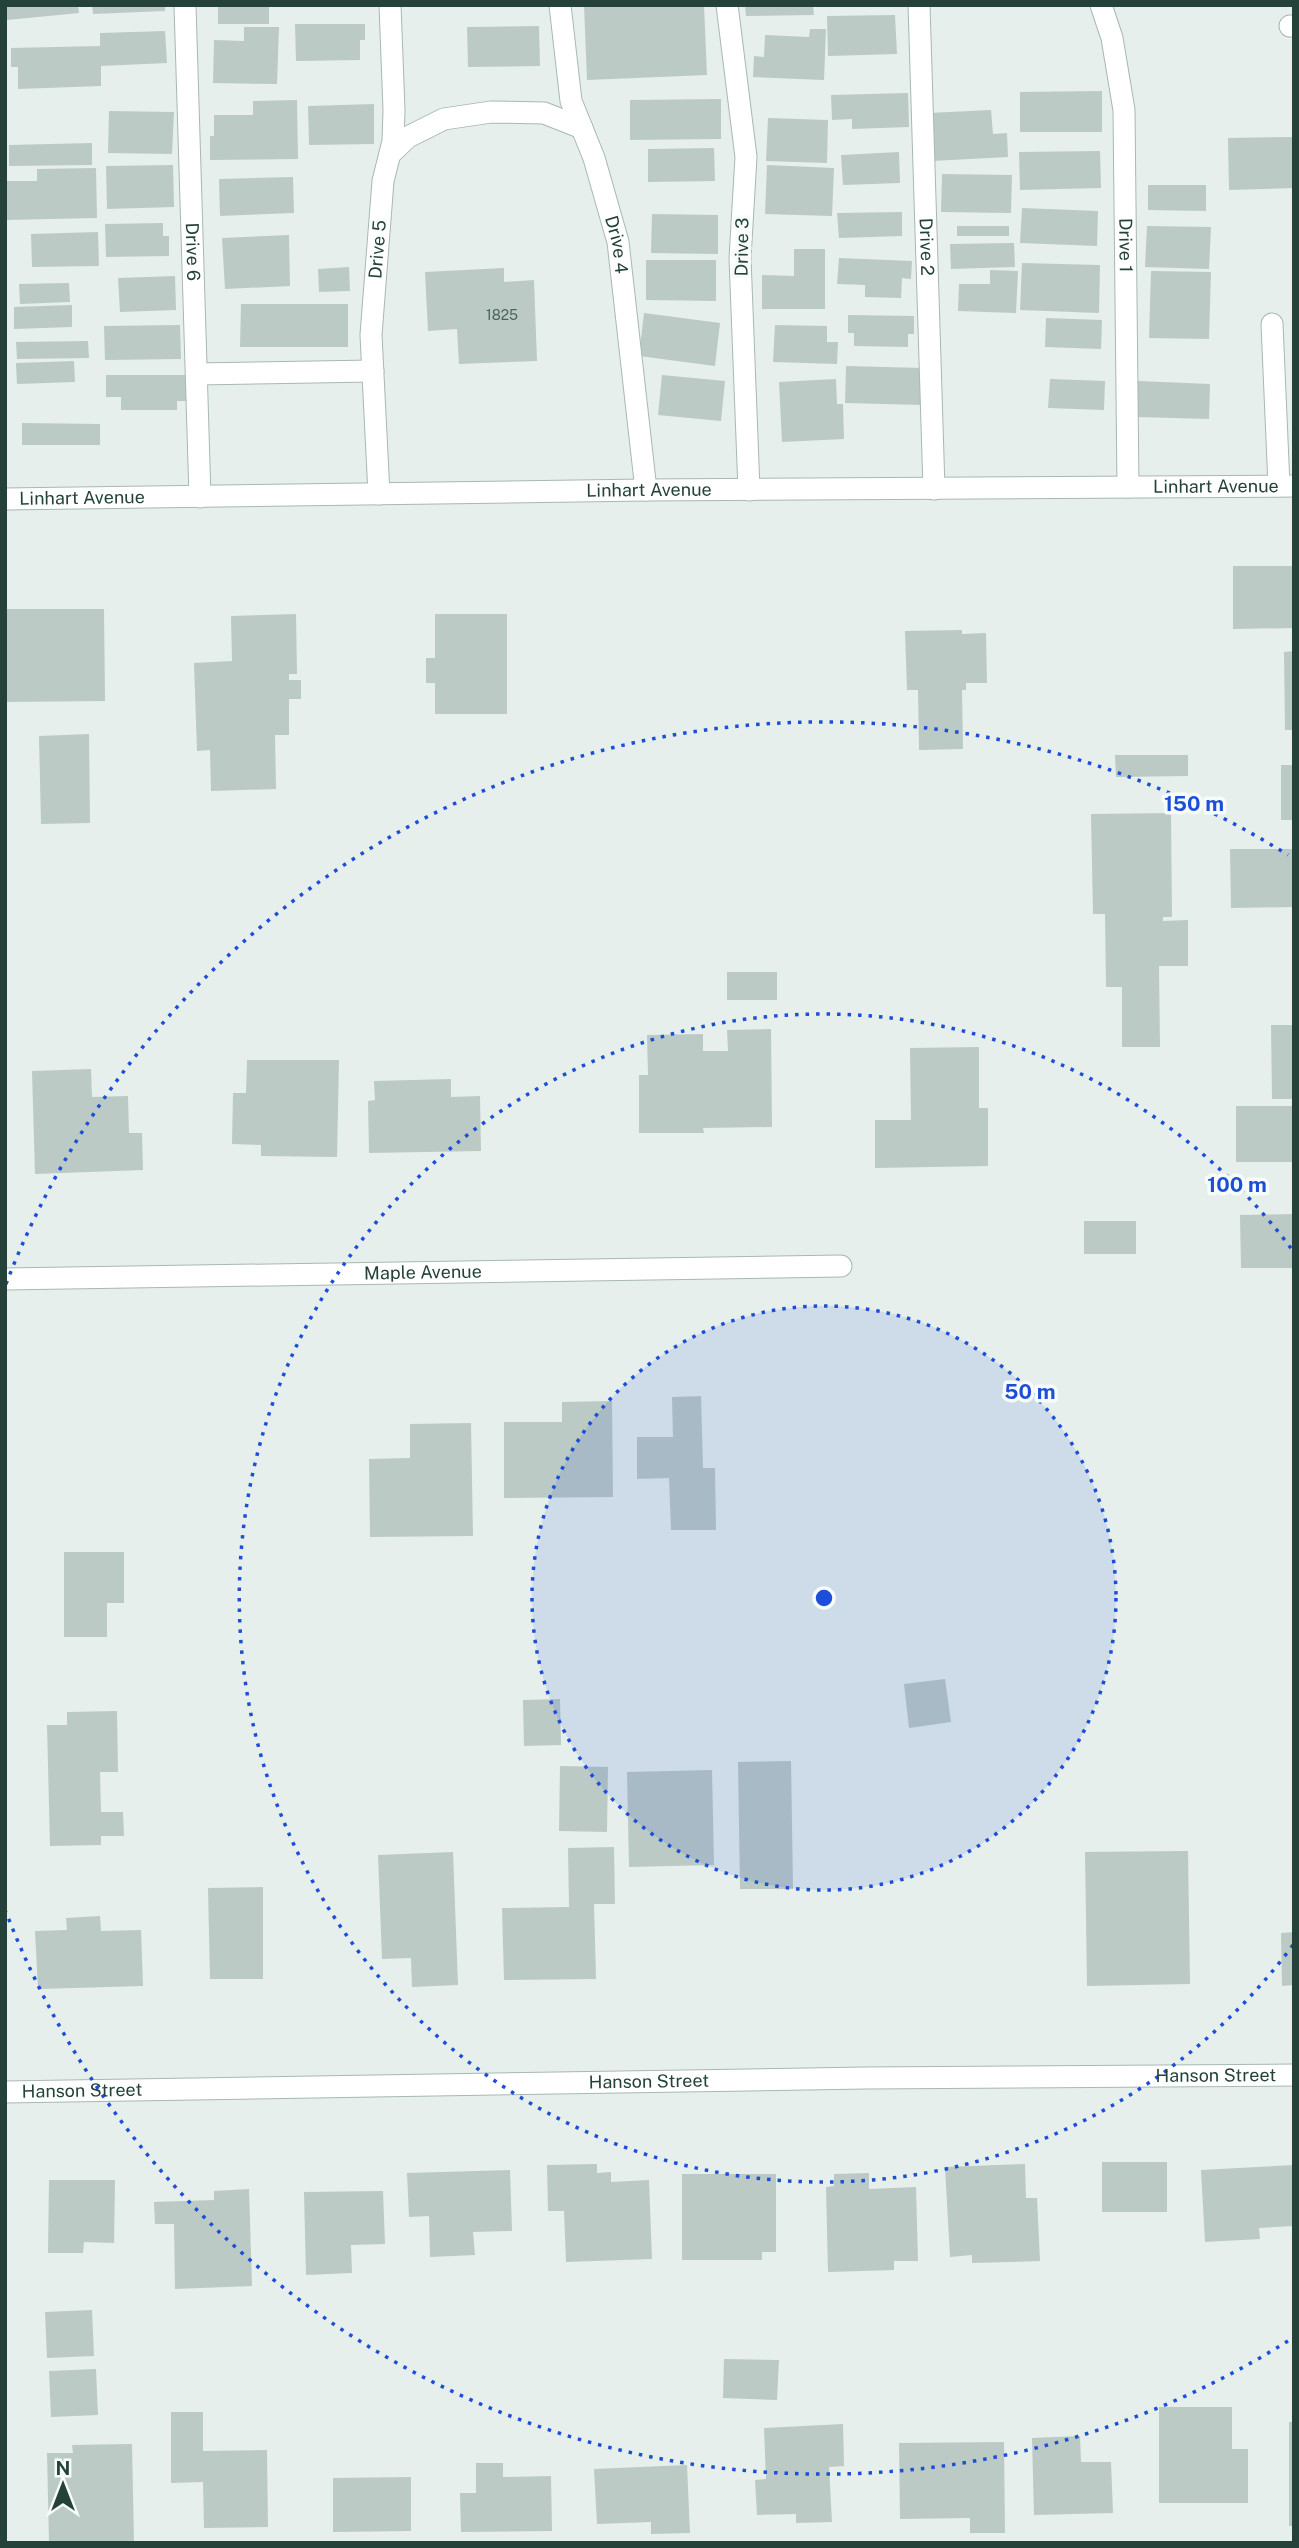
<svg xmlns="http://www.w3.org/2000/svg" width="1299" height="2548" viewBox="0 0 1299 2548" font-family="'Public Sans',sans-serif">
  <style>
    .building { fill: #bbcac4 }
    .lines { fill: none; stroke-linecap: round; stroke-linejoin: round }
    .minor-casing { stroke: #a8b8b2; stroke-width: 23 }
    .minor { stroke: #fff; stroke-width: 21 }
    .ring { fill: none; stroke: #1d4ed8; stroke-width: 3.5; stroke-dasharray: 3.5 7 }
    .labels { text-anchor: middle; stroke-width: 7; stroke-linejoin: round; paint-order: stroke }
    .number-label { font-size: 14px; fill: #4a645c }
    .street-label { font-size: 18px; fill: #24423a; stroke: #f7fbf9 }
    .centre { fill: #1d4ed8; stroke: #f7fbf9; stroke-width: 3.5 }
    .ring-label { font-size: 21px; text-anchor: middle; font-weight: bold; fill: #1d4ed8; stroke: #f7fbf9; stroke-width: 7; stroke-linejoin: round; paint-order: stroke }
  </style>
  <rect width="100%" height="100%" fill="#e6efeb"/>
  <path class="building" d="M6,5H78L79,13L7,20Z
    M92,5H165V11L93,14Z
    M218,5H269V24H218Z
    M584,5H704L707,75L587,80Z
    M745,5H813L814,15L746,16Z
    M895,15L897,54L828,56L827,16Z
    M295,24H365V40H360V60L296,61Z
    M539,26L540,66L468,67L467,27Z
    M244,27H279L277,84L213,83L214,40L244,41Z
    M810,29H826L824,80L753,77L754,56L764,57L765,35L809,37Z
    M165,31L167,63L101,66V86L18,89V67H11V48L100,46V33Z
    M1102,91V132H1020V92Z
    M908,93L909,127L852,129V119L832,120L831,95Z
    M721,99V139L630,140V100Z
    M297,100L298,159L210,160V136H214V115H253V101Z
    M374,104V144L309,145L308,106Z
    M991,110L993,134L1007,133L1008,157L932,161L929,113Z
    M109,111L174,112L172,154L108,153Z
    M768,118L828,120L827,163L766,161Z
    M1294,137V188L1229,190L1228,138Z
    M92,143V165L9,166V145Z
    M714,148L715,181L648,182V149Z
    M1100,151L1101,188L1020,190L1019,152Z
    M899,152L900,183L843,185L841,155Z
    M173,165L174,207L107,209L106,166Z
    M767,165L834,168L832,216L765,214Z
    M96,168L97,218L5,220V181H37V169Z
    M942,174L1012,175L1011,213L941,212Z
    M293,177L294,213L220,216L219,179Z
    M1148,185H1206V211L1148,210Z
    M1022,208L1098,211L1097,246L1020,243Z
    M902,212V236L839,238L837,213Z
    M652,214L718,215V254L651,253Z
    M163,223V236H169V256L106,257L105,224Z
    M957,226H1009V236H957Z
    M1147,226L1211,227L1209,269L1145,267Z
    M98,232L99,266L32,267L31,234Z
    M289,235L290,286L225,289L222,238Z
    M1014,243L1015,267L951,269L950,244Z
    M794,249H825V309H762V275L794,276Z
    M839,258L912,261L911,279L902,278L901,298L865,297V285L837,284Z
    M646,260H716V301L646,300Z
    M1022,263L1100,265L1099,313L1020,310Z
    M349,267L350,291L319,292L318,269Z
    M504,268V282L534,280L537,361L459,364L457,329L428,331L425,272Z
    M990,270L1018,271L1016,313L958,311L959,284H990Z
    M1151,271L1211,272L1209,339L1149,338Z
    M175,276L176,310L120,312L118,278Z
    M69,283L70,302L20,304L19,284Z
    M241,304H348V347H240Z
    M72,305V327L14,329V307Z
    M644,313L720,323L715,366L639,356Z
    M848,315L914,316V334H908V347L854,346V333H848Z
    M1046,318L1102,320L1101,349L1045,347Z
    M180,325L181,359L105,360L104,326Z
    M775,325L827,326V342H838L837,364L773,362Z
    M88,341L89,358L17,359L16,342Z
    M74,361L75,382L17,384L16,363Z
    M846,366L923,368L922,405L845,403Z
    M106,375H188V401H177V410H121V397H106Z
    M662,375L725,381L721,421L658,415Z
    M836,379L837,404H843L844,439L782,442L779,382Z
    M1050,379L1105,381L1104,410L1048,408Z
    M1138,381L1210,384L1209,419L1137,417Z
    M22,423L100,424V445H22Z
    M1233,566H1294V628L1233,629Z
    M6,609H104L105,701L7,702Z
    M296,614L297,674H289V680H301V699H289V735H275L276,789L211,791L210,750L197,751L194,663L232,661L231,616Z
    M435,614H507V714H435V683H426V658H435Z
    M962,630V634L986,633L987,683H966V690H962L963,749L919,750L918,690H907L905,631Z
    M1294,651V730H1285L1284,652Z
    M89,734L90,823L41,824L39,736Z
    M1115,755H1188V776L1116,777Z
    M1281,765H1294V820H1281Z
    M1171,813L1172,917H1163V921L1188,920V966H1159L1160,1047H1122V987H1106L1105,914H1093L1091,814Z
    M1230,849H1294V907L1231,908Z
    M727,972H777V1000H727Z
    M1271,1025H1294V1099H1272Z
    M771,1029L772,1127L703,1128L704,1133H639V1075H648L647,1035L703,1034V1051H728L727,1030Z
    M979,1047V1108H988V1166L875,1168V1120H911L910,1048Z
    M247,1060H339L337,1157L261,1156V1145L232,1144L233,1093H246Z
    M91,1069L92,1097L128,1096L129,1133H142L143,1170L35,1174L32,1071Z
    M451,1079V1097L480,1096L481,1151L369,1153L368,1101L375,1100L374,1081Z
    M1236,1106H1294V1162H1236Z
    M1294,1214V1268H1241L1240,1215Z
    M1084,1221H1136V1254H1084Z
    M701,1396L703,1468H715L716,1530H671L669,1478L637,1479V1437H673L672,1397Z
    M612,1401L613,1497L504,1498V1422H562V1402Z
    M471,1423L473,1536L370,1537L369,1459L410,1458V1424Z
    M64,1552H124V1603H107V1637H64Z
    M945,1679L951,1722L909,1728L904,1684Z
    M560,1699L561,1745L524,1746L523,1700Z
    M117,1711L118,1772H100L101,1812H123L124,1836H101V1845L50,1846L47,1725H67V1712Z
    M791,1761L793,1889H740L738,1762Z
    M560,1766L608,1767L607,1832L559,1831Z
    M712,1770L714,1865L629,1867L627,1772Z
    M614,1847L615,1904H594L596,1979L504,1980L502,1908L569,1907L568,1848Z
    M1188,1851L1190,1984L1087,1986L1085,1852Z
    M453,1852L458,1985L412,1987L411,1958L382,1959L378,1855Z
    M263,1887V1979H210L208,1888Z
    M100,1916L101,1931L141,1930L143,1986L38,1989L35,1931L67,1930L66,1918Z
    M1294,1932V1985L1282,1986L1281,1933Z
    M1102,2162H1167V2212H1102Z
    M597,2164V2173L611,2172V2182L649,2180L652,2259L566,2262L564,2211H548L547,2165Z
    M1025,2164L1026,2198H1037L1040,2261L972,2263V2255L950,2257L945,2167Z
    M1294,2165V2226L1259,2228L1260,2239L1205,2242L1201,2170Z
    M510,2170L512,2231L473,2232L475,2255L430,2257L429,2216L409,2217L407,2173Z
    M869,2173V2189L916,2187L918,2261H894V2270L828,2272L826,2187L834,2186V2174Z
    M682,2174H776V2252H762V2260H682Z
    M49,2180H115L114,2243L84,2242L83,2253H48Z
    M249,2189L252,2286L175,2289L174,2224H155L154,2202L214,2200V2191Z
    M383,2191L385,2244L351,2245L352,2273L306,2275L304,2192Z
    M92,2310L94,2356L47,2358L45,2312Z
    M724,2359L779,2360L777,2400L723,2398Z
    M96,2369L98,2415L51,2417L49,2371Z
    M1159,2407H1232V2449H1248V2503H1159Z
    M171,2412H203V2451L267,2450L268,2527L204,2528L203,2482L171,2483Z
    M1289,2422H1294V2526H1289Z
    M843,2424L844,2466L829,2467L832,2522L796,2523V2514L757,2515L755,2480L766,2479L764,2428Z
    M1080,2436L1081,2462H1111L1113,2513L1034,2515L1032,2438Z
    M1004,2442L1005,2533H970V2518L900,2519L899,2443Z
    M132,2444L134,2543H49L47,2453H73L72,2445Z
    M476,2463H503V2477L551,2476L552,2531L461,2532L460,2493H476Z
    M687,2465L690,2533L651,2534V2522L597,2524L594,2469Z
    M411,2477V2531L333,2532V2478Z"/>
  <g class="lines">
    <defs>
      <g id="minor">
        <path id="s1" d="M185,5L200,497"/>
        <path id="s2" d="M560,5L571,101L594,158L618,242L646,490"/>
        <path d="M727,5L746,157L740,258L749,490"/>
        <path id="s3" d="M919,5L934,489"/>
        <path id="s4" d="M1101,5L1112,38L1124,110L1128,487"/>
        <path d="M1290,26H1294"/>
        <path d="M390,154L408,137L444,119L491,112L544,113L582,128"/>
        <path d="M1272,324L1279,486"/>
        <path d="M197,374L373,371"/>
        <path id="s5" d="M379,494L371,335L383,181L393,141L394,110L390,5"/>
        <path id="s6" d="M5,499L646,490L1294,486"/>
        <path id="s7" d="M5,1279L841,1266"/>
        <path id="s8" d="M5,2092L865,2078L1294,2075"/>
      </g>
    </defs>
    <use href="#minor" class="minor-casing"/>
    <use href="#minor" class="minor"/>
  </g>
  <circle cx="824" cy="1598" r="292" fill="#1d4ed8" fill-opacity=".12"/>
  <g class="ring">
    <circle cx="824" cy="1598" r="292"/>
    <path d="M1293 1945A584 584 0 1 1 1293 1251"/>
    <path d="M1288 2341A876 876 0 0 1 6 1912M6 1284A876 876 0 0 1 1288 855"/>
  </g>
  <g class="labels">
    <g class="number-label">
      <text x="502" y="320">1825</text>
    </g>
    <g class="street-label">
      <text dy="6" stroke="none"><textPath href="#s2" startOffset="248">Drive 4</textPath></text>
      <text dy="6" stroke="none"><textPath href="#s4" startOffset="243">Drive 1</textPath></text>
      <text transform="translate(742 247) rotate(-89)" y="6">Drive 3</text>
      <text dy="6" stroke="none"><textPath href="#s3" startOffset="242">Drive 2</textPath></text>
      <text dy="6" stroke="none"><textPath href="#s5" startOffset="245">Drive 5</textPath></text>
      <text dy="6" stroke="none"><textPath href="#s1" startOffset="247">Drive 6</textPath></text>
      <text dy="6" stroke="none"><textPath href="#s6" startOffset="1211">Linhart Avenue</textPath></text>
      <text dy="6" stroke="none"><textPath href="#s6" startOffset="644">Linhart Avenue</textPath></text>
      <text dy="6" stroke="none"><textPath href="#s6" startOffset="77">Linhart Avenue</textPath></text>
      <text dy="6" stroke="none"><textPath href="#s7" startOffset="418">Maple Avenue</textPath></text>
      <text dy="6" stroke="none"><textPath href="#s8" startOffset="1211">Hanson Street</textPath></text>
      <text dy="6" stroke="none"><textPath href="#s8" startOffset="644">Hanson Street</textPath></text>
      <text dy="6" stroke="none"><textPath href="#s8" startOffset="77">Hanson Street</textPath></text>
    </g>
  </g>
  <circle cx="824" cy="1598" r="10" class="centre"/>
  <g class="ring-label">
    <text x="1194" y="811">150 m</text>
    <text x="1237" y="1192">100 m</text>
    <text x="1030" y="1399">50 m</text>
  </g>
  <rect width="1299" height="2548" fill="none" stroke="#24423a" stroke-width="14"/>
  <g transform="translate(63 2485)" stroke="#f7fbf9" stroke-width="5" paint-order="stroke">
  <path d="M0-5L12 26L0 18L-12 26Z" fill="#24423a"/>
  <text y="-10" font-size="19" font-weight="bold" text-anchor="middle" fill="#24423a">N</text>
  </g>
</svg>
